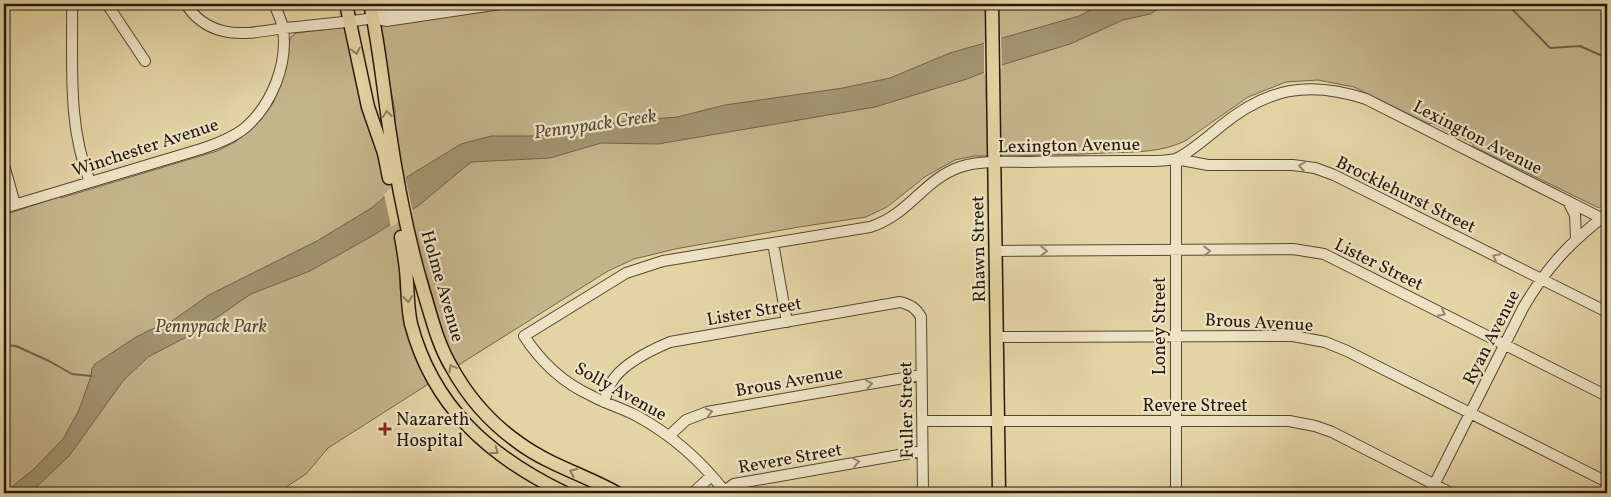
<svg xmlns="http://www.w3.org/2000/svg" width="1611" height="497" viewBox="0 0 1611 497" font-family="Vollkorn,serif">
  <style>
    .green { fill: #c4b48a; stroke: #74664c }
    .water { fill: #a39471; stroke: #716249 }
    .pier { fill: #e4d4a4 }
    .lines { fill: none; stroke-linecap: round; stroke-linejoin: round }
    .stream { stroke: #716249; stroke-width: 2 }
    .minor-casing { stroke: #554734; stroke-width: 12 }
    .major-casing { stroke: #25180e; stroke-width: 15 }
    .minor { stroke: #ede3c4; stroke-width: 10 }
    .major { stroke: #e4d4a4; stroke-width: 12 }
    .oneway { stroke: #8e7f60 }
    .oneway2 { stroke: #938872 }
    .poi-dot { fill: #8f2418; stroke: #ede3c4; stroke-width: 2 }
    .labels { text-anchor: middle; stroke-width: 4.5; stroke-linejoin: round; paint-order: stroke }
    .street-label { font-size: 18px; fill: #25180e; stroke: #ede3c4 }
    .park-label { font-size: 18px; font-style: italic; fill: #554733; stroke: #ede3c4 }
    .poi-label { font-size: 18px; fill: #25180e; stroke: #ede3c4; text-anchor: start }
    .water-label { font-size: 19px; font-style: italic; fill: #574a36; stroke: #ede3c4 }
  </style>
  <rect width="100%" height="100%" fill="#e4d4a4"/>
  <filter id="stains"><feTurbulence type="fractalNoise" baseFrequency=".004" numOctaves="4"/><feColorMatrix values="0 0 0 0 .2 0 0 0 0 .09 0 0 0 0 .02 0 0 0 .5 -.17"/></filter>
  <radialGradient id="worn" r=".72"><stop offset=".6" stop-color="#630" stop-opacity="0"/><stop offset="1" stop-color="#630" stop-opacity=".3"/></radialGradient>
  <path class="green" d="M522,4H1607V203L1599,208L1472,146L1474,144L1432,123L1429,124L1354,87L1318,80L1286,82L1248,97L1185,141C1160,153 1132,152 1105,153C1071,155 1036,155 1001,156L997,88L986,89L989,153L987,156H974L955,160L926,176L887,207L866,217L799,227L675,249L634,259L608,271L457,366L443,334L428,280L418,255H400V288L403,310L430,383L328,448L306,474L277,493H4V215L61,196V198L217,151L235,142L253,128L273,103L286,69L289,41L291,37L296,33L345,27L362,106L372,135L395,133V111L379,28L380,25Z"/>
  <path class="water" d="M1102,4H1167L1150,14L1123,20L1070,44L1005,64L967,79L875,107L658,144L601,143L550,158L471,162L418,206L374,235L310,271L251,294L194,333L148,357L123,381L69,456L30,493H4L34,469L63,439L79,410L91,376L92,369L95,364L136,337L150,330L169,323L209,295L317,241L373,207L407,177L461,144L491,136H541L618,122L677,117L725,105L843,88L890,78L950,53L1079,16Z"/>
  <path class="pier" d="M1001,35L1002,68L984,75V41Z
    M405,176L413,212L391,227L384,194Z"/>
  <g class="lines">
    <path class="stream" d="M1507,4L1550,48L1580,46L1607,58
      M4,345L16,346L49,361L72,374L91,376"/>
    <defs>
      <path id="minor" d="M72,4C73,63 67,126 90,182
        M107,4L145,61
        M186,4C194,17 207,27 223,31C242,36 264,31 284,28C314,25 344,23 373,18L386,21L500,4
        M373,18L384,11L437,4
        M4,165L15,204
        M1568,201L1575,215L1576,239
        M4,208L201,149C216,144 233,138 246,127C272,104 288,64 283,29C282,21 277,11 274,4
        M773,243L787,322
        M995,251L1293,249L1324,254L1607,396
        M997,337L1293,336L1325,342L1347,351L1607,482
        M604,402C606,396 608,389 611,383C621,365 651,350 670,342L900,302C911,305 916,308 921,317L923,493
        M923,421H1289L1315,426L1332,432L1451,493
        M669,436L686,420L707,412L921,375
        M724,491L734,484L922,451
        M693,493L711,476
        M726,493C702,462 672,435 637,416C622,408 606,404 592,396C563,383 541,362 524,336L626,273L663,261L870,227C909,215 923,180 960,167C980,160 1006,162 1028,162C1062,161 1096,161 1130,161C1143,161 1163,162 1175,159C1187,155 1211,134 1221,126C1267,88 1309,80 1366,99L1607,221
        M1176,493V159L1208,165H1293L1315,168L1334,175L1607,312
        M1430,493L1523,308C1547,267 1569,243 1607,214"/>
      <path id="major" d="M346,4L368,107L384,153L389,178
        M370,4C379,44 383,86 389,127C397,183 408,239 424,293C432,319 438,345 452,368C468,397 492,424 519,443C549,465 585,475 617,493
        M992,4L999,493
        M401,237C403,248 405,259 406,270C408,288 407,306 411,324C433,407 490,457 565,493"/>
    </defs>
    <use href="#minor" class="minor-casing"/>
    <use href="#major" class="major-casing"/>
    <use href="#minor" class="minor"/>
    <use href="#major" class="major"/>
  </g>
  <defs><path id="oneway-chevron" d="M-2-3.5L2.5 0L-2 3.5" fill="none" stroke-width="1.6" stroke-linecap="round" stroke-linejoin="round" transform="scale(1.25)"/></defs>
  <g class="oneway">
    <use href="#oneway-chevron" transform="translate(356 51) rotate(78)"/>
    <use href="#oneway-chevron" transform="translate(387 114) rotate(-97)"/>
    <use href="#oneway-chevron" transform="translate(408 299) rotate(83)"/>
    <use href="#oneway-chevron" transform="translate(452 368) rotate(-119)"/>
    <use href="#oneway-chevron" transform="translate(495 451) rotate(37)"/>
    <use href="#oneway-chevron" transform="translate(573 472) rotate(-157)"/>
  </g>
  <g class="oneway2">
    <use href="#oneway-chevron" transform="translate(1302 166) rotate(-171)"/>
    <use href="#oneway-chevron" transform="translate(1044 251)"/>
    <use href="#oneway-chevron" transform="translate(1207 251) rotate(-1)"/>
    <use href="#oneway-chevron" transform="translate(1496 257) rotate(-153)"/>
    <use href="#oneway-chevron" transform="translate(1442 313) rotate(27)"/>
    <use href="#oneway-chevron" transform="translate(869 384) rotate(-10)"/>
    <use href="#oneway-chevron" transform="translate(709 412) rotate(-13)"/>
    <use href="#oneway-chevron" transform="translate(856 462) rotate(-10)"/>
  </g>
  <path class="poi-dot" d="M382.5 421.5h5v5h5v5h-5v5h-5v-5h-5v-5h5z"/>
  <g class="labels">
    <g class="street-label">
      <text transform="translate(1478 137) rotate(27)" y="6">Lexington Avenue</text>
      <text transform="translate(1069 145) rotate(-1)" y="6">Lexington Avenue</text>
      <text transform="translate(145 147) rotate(-18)" y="6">Winchester Avenue</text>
      <text transform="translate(1406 194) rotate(26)" y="6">Brocklehurst Street</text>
      <text transform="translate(978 249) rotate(-91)" y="6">Rhawn Street</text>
      <text transform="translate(1379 264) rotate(26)" y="6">Lister Street</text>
      <text transform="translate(443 286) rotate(74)" y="6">Holme Avenue</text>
      <text transform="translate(754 311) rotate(-10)" y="6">Lister Street</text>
      <text transform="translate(1259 322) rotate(3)" y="6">Brous Avenue</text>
      <text transform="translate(1159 326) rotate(-90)" y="6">Loney Street</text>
      <text transform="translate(1491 337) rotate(-63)" y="6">Ryan Avenue</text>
      <text transform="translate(789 381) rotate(-10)" y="6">Brous Avenue</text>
      <text transform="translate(621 391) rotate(29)" y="6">Solly Avenue</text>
      <text x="1195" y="411">Revere Street</text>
      <text transform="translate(906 410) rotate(-91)" y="6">Fuller Street</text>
      <text transform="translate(790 458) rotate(-10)" y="6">Revere Street</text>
    </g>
    <g class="park-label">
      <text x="211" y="332">Pennypack Park</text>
    </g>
    <g class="poi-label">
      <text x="396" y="425">Nazareth<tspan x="396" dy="21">Hospital</tspan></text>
    </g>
    <g class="water-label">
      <text transform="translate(595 123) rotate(-8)" y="7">Pennypack Creek</text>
    </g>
  </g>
  <rect width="1611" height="497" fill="none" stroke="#e4d4a4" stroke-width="20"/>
  <rect x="5" y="5" width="1601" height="487" fill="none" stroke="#25180e" stroke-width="2.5"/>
  <rect x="10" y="10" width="1591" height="477" fill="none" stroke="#25180e"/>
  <rect width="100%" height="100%" filter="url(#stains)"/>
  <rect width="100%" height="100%" fill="url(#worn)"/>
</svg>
